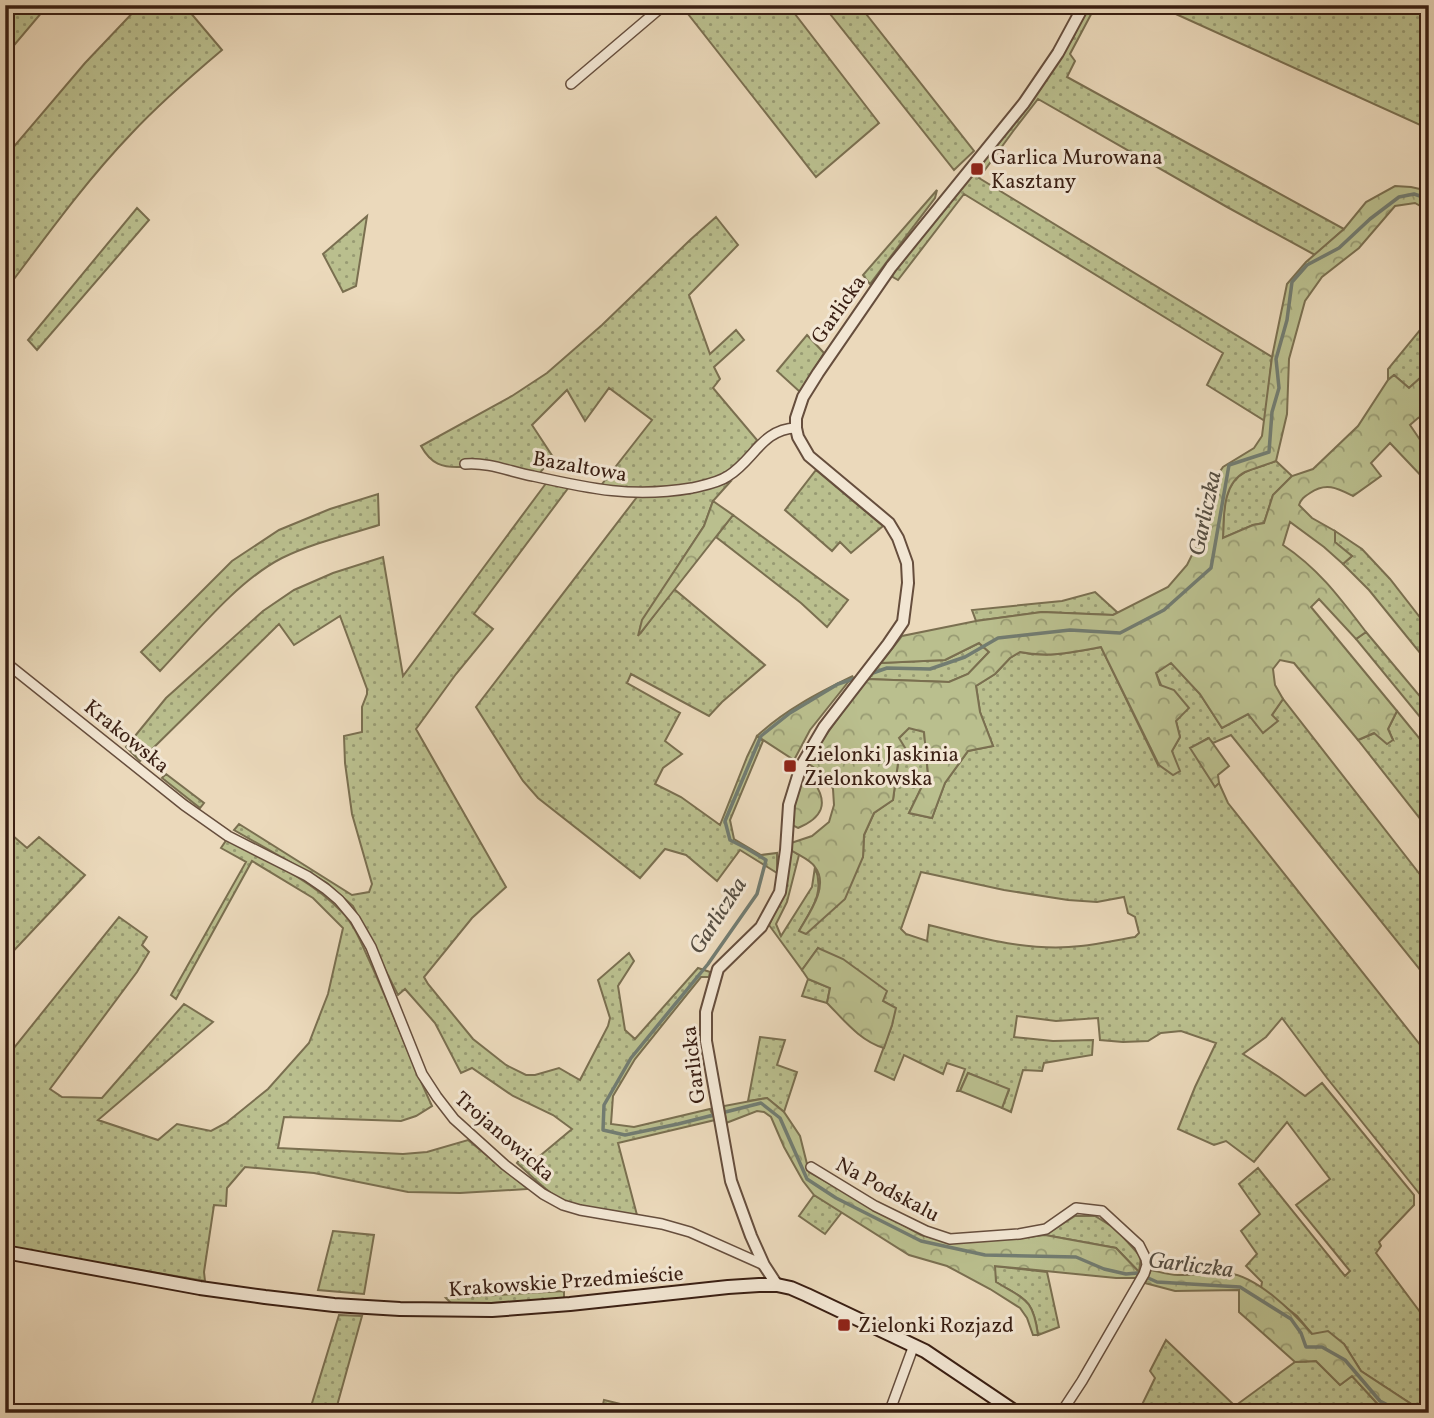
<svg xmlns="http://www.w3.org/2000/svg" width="1434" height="1418" viewBox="0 0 1434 1418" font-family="Vollkorn,serif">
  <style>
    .grass { fill: url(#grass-dots); stroke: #7a6f50; stroke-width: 2; fill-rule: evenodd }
    .forest { fill: url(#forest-crowns); stroke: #7a6f50; stroke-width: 2 }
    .garden { fill: #babf8e; stroke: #7a6f50; stroke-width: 2 }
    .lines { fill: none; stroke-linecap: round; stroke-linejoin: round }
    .stream { stroke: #727c71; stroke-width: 3.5 }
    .minor-casing { stroke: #664e3d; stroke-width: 12 }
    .tertiary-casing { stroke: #664e3d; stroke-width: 14 }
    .secondary-casing { stroke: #3a1f13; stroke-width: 16 }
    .minor { stroke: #f2e6d3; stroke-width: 9 }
    .tertiary { stroke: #f2e6d3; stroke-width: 10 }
    .secondary { stroke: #f2e6d3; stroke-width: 12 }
    .poi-dot { fill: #8f2418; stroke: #f2e6d3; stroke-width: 2.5 }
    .labels { text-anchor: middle; stroke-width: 6; stroke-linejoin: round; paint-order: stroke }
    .poi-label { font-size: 21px; fill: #3a1f13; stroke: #f2e6d3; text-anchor: start }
    .street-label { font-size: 21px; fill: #3a1f13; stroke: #f2e6d3 }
    .water-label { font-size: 23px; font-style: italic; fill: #564e42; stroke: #f2e6d3 }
  </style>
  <defs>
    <pattern id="grass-dots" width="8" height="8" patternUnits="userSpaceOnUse" patternTransform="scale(1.75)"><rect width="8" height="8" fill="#babf8e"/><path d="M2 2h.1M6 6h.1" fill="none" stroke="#989b73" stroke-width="1.8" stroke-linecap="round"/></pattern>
    <pattern id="forest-crowns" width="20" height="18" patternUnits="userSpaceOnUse" patternTransform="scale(1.75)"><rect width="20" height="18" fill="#babf8e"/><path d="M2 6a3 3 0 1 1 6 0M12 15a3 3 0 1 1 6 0" fill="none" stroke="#989b73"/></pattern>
  </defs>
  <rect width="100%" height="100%" fill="#ebd9bb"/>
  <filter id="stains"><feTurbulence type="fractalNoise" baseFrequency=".00286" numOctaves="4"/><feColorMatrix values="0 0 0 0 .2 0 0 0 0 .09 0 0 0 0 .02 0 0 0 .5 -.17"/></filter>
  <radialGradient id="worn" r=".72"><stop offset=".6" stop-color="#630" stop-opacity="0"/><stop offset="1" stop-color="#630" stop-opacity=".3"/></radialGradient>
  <path class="grass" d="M5,5H48L5,56Z
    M140,5H184L222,50C190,77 159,104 131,134C85,182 45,238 5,291V157L85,63Z
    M681,5H788L879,123L816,177Z
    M823,5H859L974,151L954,170Z
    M1088,5H1096L1070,54L1075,61L1067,77L1344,229L1315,255L1227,207L1038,99L1014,130L979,178L1272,357L1265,421L1207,385L1223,353L964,194L898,280L891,276L1032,98L1073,38Z
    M1156,5H1429V129Z
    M937,190L935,198L870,284L863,275Z
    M137,208L149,220L37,350L28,340Z
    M367,216L356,286L343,292L323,254Z
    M716,217L738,245L689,295L710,354L736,330L744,340L714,367L720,379L713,388L757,440C749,450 739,465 728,472C697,494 636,488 599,488L652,420L609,388L585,421L567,390L532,425L553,457L539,474L462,461V467C442,468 431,464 421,446L512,396L547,373L602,325L690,240Z
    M1429,319V370L1409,388L1394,375L1388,380V369Z
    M807,335L824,353L800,392L777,371Z
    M1276,461L1292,476L1273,495L1264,523L1253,525L1223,538C1224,516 1221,484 1245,472C1254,468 1266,465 1276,461Z
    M816,470L883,526L851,553L840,542L832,551L785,510Z
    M547,482L569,487L474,614L493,629L456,674L416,729L506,887L472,918L424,977L428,984L473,1039L506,1065L526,1075H535L559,1068L580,1080L608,1026L610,1018L598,980L629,953L634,961L618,986L625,1030L635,1039L698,968L710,972L709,977H701L635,1059L613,1096L611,1124L634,1127L710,1109L715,1120L618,1143L637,1215C609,1211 574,1210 551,1193C539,1184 528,1173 517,1163L521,1158L529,1165L572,1129L553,1115L513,1096L472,1068L461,1073L435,1023L405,989L398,995L353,906L327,883L234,830L239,824L352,895L369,892L372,884L352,814L345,763L344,736L362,732V707L367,694V689L340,616L294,645L279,624L140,761L126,747L166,698L263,611L294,590L333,573L383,557L403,676Z
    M730,482L713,501L704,526L643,620L640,634L674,589L765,665L722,702L709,716L631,674L627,683L680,713L665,741L682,754L663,768L655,784L681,797L720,825L747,757L757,736L763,741L730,820L734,839L761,855L777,853V873L740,850L717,881L686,855L665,849L640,878L538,798L523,781L476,707L637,497L690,493Z
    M378,494L379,525C347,535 313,543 282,558C237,581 195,634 160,671L141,652L232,561L279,530L330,509Z
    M733,515L848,600L827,627L801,603L716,537Z
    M1335,531L1362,549L1390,579L1429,629V664L1369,590L1343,564L1352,556L1334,542Z
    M1095,592L1118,613L1113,615L1042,612L976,621L972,610L1062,601Z
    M1366,632L1429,707V728L1356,639Z
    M979,643L989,652L968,674L949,682L866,679L881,663L945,660Z
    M1101,647L1158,765L1172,751L1180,737L1176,721L1156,673L1171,662L1200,694L1222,728L1248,714L1263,732L1272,715L1283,699L1429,886V981L1231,735L1213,743L1208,738L1191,748L1215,786L1219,783L1228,803L1429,1056V1192L1422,1197L1327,1078L1282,1018L1266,1037L1243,1054L1279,1077L1305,1096L1322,1083L1414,1195V1205L1379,1242L1381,1246L1376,1253L1429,1324V1331L1426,1333L1429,1336V1411L1419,1409L1361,1371L1344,1344L1312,1334L1297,1316L1261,1288L1262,1282L1246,1266L1257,1254L1241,1231L1260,1214L1239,1184L1258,1168L1345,1276L1350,1271L1296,1205L1330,1179L1287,1122L1254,1162L1226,1141L1214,1145L1178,1129L1195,1087L1216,1043L1181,1031L1161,1033L1148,1041L1123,1042L1100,1040L1098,1018L1056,1021L1017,1016L1014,1037L1053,1041L1093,1040L1092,1055L1044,1063L1042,1071L1023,1070L1011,1112L1002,1108L1009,1090L968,1073L960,1091H957L965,1069L947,1063L943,1074L904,1055L894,1080L875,1071L892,1025L895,1008L883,1001L818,948L802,970L769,925L783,895L791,850L799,855L787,902L776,924L781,936L812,887L815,867C825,893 812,908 799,931L863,857L864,835L874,813L893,800L898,763L899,738L909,728L924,731L928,774L909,813L932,818L945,783L968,751L993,746L980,712L976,686L995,674L1010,658L1020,652C1047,658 1074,652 1101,647ZM921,872L1004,890L1068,900L1097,902L1124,897L1128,913L1135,917L1139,933L1135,937C1117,940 1099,944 1081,946C1029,952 979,938 929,925L927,941L906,934L901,929Z
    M1397,711L1429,750V830L1358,740L1375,733L1393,740L1388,729Z
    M166,774L204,803L200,808L162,778Z
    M5,829L27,848L39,837L85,875L5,960Z
    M227,839C266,860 309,878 341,911C355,925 362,945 370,962C392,1010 410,1059 432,1106L416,1116L401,1121L284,1117L278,1148L403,1154L427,1152L468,1140L528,1189L460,1193L408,1192L314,1173L245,1167L227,1188L226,1206L214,1205L204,1272L205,1281L5,1247V1059L119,917L147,937L142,945L149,952L137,972L50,1089L62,1097L102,1098L184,1004L213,1022L98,1120L158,1140L177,1124L211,1131L226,1123L268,1089L309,1043L328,994L343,928L313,898L252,861L176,999L171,995L246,862L221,848Z
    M808,979L830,988L827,1003L802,996Z
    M760,1037L785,1040L777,1065L797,1072L784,1112L767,1098L748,1101Z
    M814,1195L842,1212L825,1234L799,1216Z
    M1075,1216H1095L1116,1229L1141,1257L1139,1272L1116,1248L1045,1235Z
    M333,1231L374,1235L364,1294L318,1290Z
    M994,1266L1047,1272L1059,1327L1038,1335C1033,1298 1025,1300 996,1282Z
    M564,1291V1299L453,1305L446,1298Z
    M339,1315L362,1316L335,1413H309Z
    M1166,1340L1235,1406L1295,1362L1316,1361L1340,1385L1352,1376L1386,1413H1138L1155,1378L1150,1371Z
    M604,1400L641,1409L640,1413H601Z"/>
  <path class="forest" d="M1395,186L1411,187L1429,191V211L1415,203L1395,206L1359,248L1322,277L1305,301L1289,359L1287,414L1276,461C1266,465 1255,468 1245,472C1222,484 1224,516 1223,538L1253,525L1264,523L1273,495L1292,476L1313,469L1358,426L1388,380L1394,375L1409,388L1429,370V412L1418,418L1410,425L1429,453V480L1427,482L1390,443L1371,463L1381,476L1353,496C1337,488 1326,482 1310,493C1304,497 1301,499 1299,505L1312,518L1335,531V542L1352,556L1343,564L1324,547L1290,522L1283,545C1319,569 1340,598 1366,632L1356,639L1319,599L1311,607L1397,711L1388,729L1393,740L1387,744L1374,733L1358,740L1294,663L1280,660L1273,669L1275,685L1283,699L1272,715L1278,721L1263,733L1248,714L1222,728L1200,694L1171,663L1156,673L1160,685L1174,690L1189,708L1176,721L1180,737L1172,751L1180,771L1173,775L1159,765L1101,647C1074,652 1047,658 1020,652L1010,658L995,674L976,686L980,712L993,746L968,751L945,783L932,818L909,813L928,774L924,732L909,728L899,738L910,756L898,763L893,800L874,813L864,835L863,857L845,899L806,934L799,931C808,915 830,886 815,867C811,860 798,855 791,850V843L812,836L829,822L834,805L833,789L827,777L809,764L821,742L866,679L949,682L968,674L989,652L979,643L945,660L881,663L902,636L976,621L1042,612L1113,615L1168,587L1187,565L1201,537L1210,486L1223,467L1254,448L1262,436L1272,357L1287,284L1306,262L1344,229L1366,202Z
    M713,501L733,515L638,636L642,620L704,526Z
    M853,676L810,730L794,760L757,736C785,710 818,693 853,676Z
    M1209,738L1229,766L1218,775L1219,783L1215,787L1190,748Z
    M802,782H814C829,804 822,818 798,828L792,825L796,796Z
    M818,948L843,959L887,991L883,1001L896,1008L892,1025L884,1048C860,1041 844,1020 827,1003L830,988L808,979L802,970Z
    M767,1098L784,1112L800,1136L809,1172L921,1235L950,1242L1019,1238L1045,1235L1116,1248L1139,1272L1136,1278H1116L995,1266L996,1282C1025,1300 1033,1298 1038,1335H1033L1027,1318L1020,1308L990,1289L947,1266L909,1255L814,1195L803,1181L784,1147L771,1117L764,1112L757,1111L726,1123L724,1106Z
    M1151,1270C1160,1272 1169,1275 1178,1275C1194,1276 1212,1271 1228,1273C1258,1277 1293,1312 1312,1334L1328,1331L1344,1344L1361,1371L1419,1409L1429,1411V1413H1386L1352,1376L1340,1385L1316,1361L1295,1362L1239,1312V1290L1175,1291L1145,1283Z"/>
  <path class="garden" d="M968,1073L1009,1089L1002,1108L960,1091Z"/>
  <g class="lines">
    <path class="stream" d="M870,674L887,668L930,669L965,657L998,638L1070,630L1120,633L1164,610L1211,568L1229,465L1269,452L1272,412L1279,388L1276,359L1287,320L1292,282L1307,265L1339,248L1370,219L1399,197L1414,194L1429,199
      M859,677L838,684L790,713L761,736L725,821L730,840L746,848L766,860L757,894L708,964L631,1058L604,1105L603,1130L625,1135L678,1124L761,1103L780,1118L807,1179L836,1198L921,1241L985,1255L1076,1257L1104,1269L1126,1274L1137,1273L1157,1282L1240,1287L1291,1319L1301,1333L1306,1347H1322L1345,1360L1380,1401L1403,1413"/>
    <defs>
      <path id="minor" d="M571,84L664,5
        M465,464C489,462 511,472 533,476C591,489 633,498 692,488C704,485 718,483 728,476C754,460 762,429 796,428
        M5,662L184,805L228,836L307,876L326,889L339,900L355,919L371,947L422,1074L437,1097L454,1119L505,1165L543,1194L563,1205L580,1210L662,1224L690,1232L764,1265
        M811,1167L875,1206L926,1231L950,1239L1019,1234L1046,1229L1076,1208L1102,1211L1139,1245L1146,1259L1147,1265L1144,1274L1082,1381L1061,1413
        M889,1413L914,1345"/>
      <path id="tertiary" d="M777,1285L764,1265L751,1236L731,1181L706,1041V1012L718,969L761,927L780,892L786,850L789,805L801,766L824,727L888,644L903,622L908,583L907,563L898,538L889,523L809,456L798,437L796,428V418L803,397L818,373L891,267L1024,103L1058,53L1084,5"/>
      <path id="secondary" d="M5,1252L200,1288L265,1297L334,1305L400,1309L492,1310L570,1304L728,1287L759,1285H777L791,1288L807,1295L925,1351L1017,1413"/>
    </defs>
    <use href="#minor" class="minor-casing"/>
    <use href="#tertiary" class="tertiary-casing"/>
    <use href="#secondary" class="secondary-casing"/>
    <use href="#minor" class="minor"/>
    <use href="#tertiary" class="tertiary"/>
    <use href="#secondary" class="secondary"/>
  </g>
  <g class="poi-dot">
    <rect x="970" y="162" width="14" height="14" rx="3.5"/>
    <rect x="783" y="759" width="14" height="14" rx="3.5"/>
    <rect x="837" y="1318" width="14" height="14" rx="3.5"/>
  </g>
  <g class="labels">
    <g class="poi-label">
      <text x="991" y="164">Garlica Murowana<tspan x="991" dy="24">Kasztany</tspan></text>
      <text x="804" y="761">Zielonki Jaskinia<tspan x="804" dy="24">Zielonkowska</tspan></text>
      <text x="858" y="1332">Zielonki Rozjazd</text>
    </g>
    <g class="street-label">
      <text transform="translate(838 309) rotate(-55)" y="7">Garlicka</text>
      <text transform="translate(580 466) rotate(10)" y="7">Bazaltowa</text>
      <text transform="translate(127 736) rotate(39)" y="7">Krakowska</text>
      <text transform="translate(693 1065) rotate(-97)" y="7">Garlicka</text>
      <text transform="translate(505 1136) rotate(41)" y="7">Trojanowicka</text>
      <text transform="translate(888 1189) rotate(28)" y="7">Na Podskalu</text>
      <text transform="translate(566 1281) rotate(-4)" y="7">Krakowskie Przedmieście</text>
    </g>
    <g class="water-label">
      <text transform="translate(1204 513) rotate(-78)" y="8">Garliczka</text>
      <text transform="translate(717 915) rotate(-57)" y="8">Garliczka</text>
      <text transform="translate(1191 1264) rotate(7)" y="8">Garliczka</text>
    </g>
  </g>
  <rect width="1434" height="1418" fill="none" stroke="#ebd9bb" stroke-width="28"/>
  <rect x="7" y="7" width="1420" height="1404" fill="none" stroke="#3a1f13" stroke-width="3.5"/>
  <rect x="14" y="14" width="1406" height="1390" fill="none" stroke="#3a1f13" stroke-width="2"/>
  <rect width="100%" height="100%" filter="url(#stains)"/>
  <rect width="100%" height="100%" fill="url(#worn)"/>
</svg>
